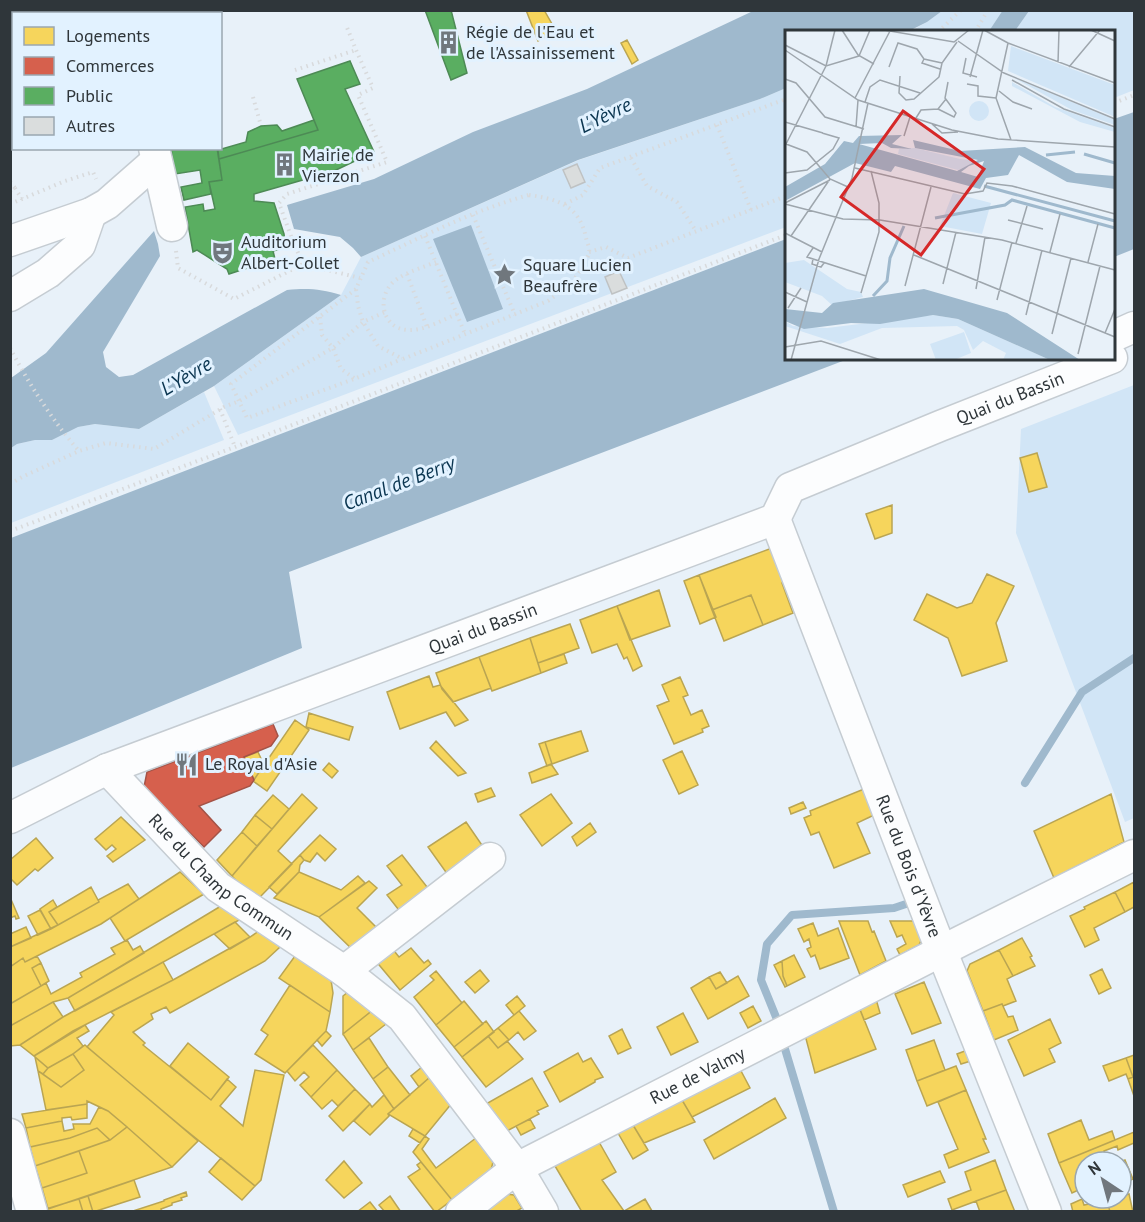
<svg xmlns="http://www.w3.org/2000/svg" width="1145" height="1222" viewBox="0 0 1145 1222" font-family="'PT Sans',sans-serif">
  <style>
    .green { fill: #d1e5f6 }
    .water { fill: #9fb9cd }
    .homes { fill: #f6d55c; stroke: #baa552; stroke-width: 1.5 }
    .shops { fill: #d6604d; stroke: #a45347; stroke-width: 1.5 }
    .public { fill: #5aae61; stroke: #4d8a55; stroke-width: 1.5 }
    .lines { fill: none; stroke-linecap: round; stroke-linejoin: round }
    .stream { stroke: #9fb9cd; stroke-width: 8 }
    .building { fill: #dadddd; stroke: #bfc2c3; stroke-width: 1.5 }
    .minor-casing { stroke: #c5ccd2; stroke-width: 33 }
    .major-casing { stroke: #c9ced1; stroke-width: 36 }
    .path { stroke: #d8dadc; stroke-width: 4; stroke-dasharray: 1.5 4.5; stroke-linecap: butt }
    .minor { stroke: #fcfdfe; stroke-width: 30 }
    .major { stroke: #e7eef3; stroke-width: 33 }
    .labels { text-anchor: middle; stroke-width: 6; stroke-linejoin: round; paint-order: stroke }
    .poi-label { font-size: 18px; fill: #2f363a; stroke: #e2f2ff; text-anchor: start }
    .street-label { font-size: 18px; fill: #2f363a; stroke: #e2f2ff }
    .water-label { font-size: 20px; font-style: italic; fill: #0a3550; stroke: #e2f2ff }
    .inset-river { fill: none; stroke: #9fb9cd; stroke-width: 3 }
    .inset-road { fill: none; stroke: #9ea6ad; stroke-width: 1.5 }
    .view { fill: #d62828; fill-opacity: 0.15; stroke: #d62828; stroke-width: 3 }
    .inset-edge { fill: none; stroke: #2f363a; stroke-width: 3 }
  </style>
  <rect width="100%" height="100%" fill="#e8f1f9"/>
  <path class="green" d="M942,11H1003L989,31L909,32L927,22Z
    M1029,11H1134V90L1114,98V32L1015,31Z
    M786,88V227L238,435L214,386L341,295L361,257L579,160L760,99Z
    M1134,385V818L1125,822L1016,533L1021,429Z
    M204,392L224,440L11,523V448L17,444L35,440H52L78,427L95,424L139,429Z"/>
  <path class="water" d="M1003,10H1029V11L1015,31H989Z
    M753,11H942L927,22L909,31L786,32V88L760,99L578,160L361,257L353,248L340,237L294,229L287,205L374,179L473,132L587,89Z
    M1134,112V249L1114,257V119Z
    M471,225L503,309L467,322L433,239Z
    M154,231L158,244L160,256L103,352L106,367L119,377L133,375L287,290C308,288 321,289 341,295L214,386L139,429L95,424L78,427L52,440H35L17,444L11,448V378L46,353Z
    M786,239V358L848,359L289,572L302,648L11,768V538Z"/>
  <path class="homes" d="M526,10H544L556,31L538,41Z
    M627,40L638,60L632,64L621,43Z
    M1037,453L1047,487L1029,492L1020,458Z
    M892,505V533L875,539L866,514Z
    M772,548L786,582L782,583L793,613L763,625L751,595L712,610L699,575Z
    M987,574L1014,586L996,623L1007,661L962,676L948,638L914,620L927,594L957,608L972,603Z
    M699,575L716,617L700,624L684,581Z
    M659,590L670,626L630,640L617,606Z
    M751,595L763,625L724,641L712,610Z
    M617,606L642,666L633,671L627,657L624,659L617,644L592,653L580,620Z
    M570,624L579,648L538,663L530,638Z
    M530,638L541,673L492,691L479,657Z
    M564,654L567,663L541,673L538,663Z
    M479,657L491,688L453,702L442,689L436,673Z
    M429,676L433,687L440,685L468,720L455,726L446,712L400,729L387,692Z
    M680,677L688,695L683,697L691,715L702,710L709,726L702,729L703,732L674,744L657,706L669,701L662,685Z
    M309,713L353,727L349,740L306,727Z
    M295,720L309,730L267,791L253,781Z
    M581,731L588,751L552,764L545,742Z
    M436,741L466,773L458,776L430,748Z
    M545,742L552,764L547,766L539,744Z
    M682,751L698,785L679,794L663,760Z
    M258,752L264,765L254,780L244,757Z
    M329,763L338,771L332,778L323,770Z
    M551,764L558,774L532,783L529,773Z
    M491,788L495,796L478,802L475,794Z
    M864,789L874,815L857,823L870,853L834,868L819,832L811,835L804,818L811,815L810,811Z
    M302,794L317,808L278,851L292,864L259,898L240,885L232,876Z
    M551,794L572,823L542,846L520,815Z
    M1111,794L1124,842L1054,878L1034,831Z
    M273,795L289,809L272,829L255,815Z
    M803,802L806,808L791,814L789,808Z
    M255,815L272,829L257,846L242,832Z
    M121,817L145,840L113,862L107,856L116,849L112,845L106,850L95,839Z
    M466,822L486,851L448,875L428,847Z
    M590,823L596,832L577,846L572,837Z
    M242,832L257,846L232,876L217,860Z
    M320,835L336,849L325,861L317,853L310,862L304,860L300,855Z
    M36,838L53,858L38,871L35,869L17,885L10,878V860Z
    M300,855L304,860L300,865L299,872L277,894L269,887Z
    M402,855L431,892L402,914L387,895L402,885L387,866Z
    M180,872L204,894L125,941L110,918Z
    M299,872L341,890L358,876L365,883L319,917L274,898Z
    M369,881L377,888L357,908L379,930L356,953L319,917Z
    M1134,882V907L1125,912L1115,892Z
    M128,884L139,899L101,924L25,962L23,958L10,967V947L58,925L99,902L98,900Z
    M91,887L99,902L58,925L49,912Z
    M1115,892L1125,912L1094,928L1099,940L1085,947L1070,916L1085,909L1084,907Z
    M10,897L19,918L16,919L15,916L10,918Z
    M53,900L57,907L49,912L58,925L51,929L40,909Z
    M221,906L241,919L75,1011L68,998Z
    M40,910L51,929L38,935L28,916Z
    M839,921H868L872,932L874,931L886,961L860,975Z
    M890,921H916L923,936L919,945L900,955L897,949L906,944L902,935L897,937Z
    M235,922L250,937L230,949L214,934Z
    M813,923L818,936L838,928L849,958L820,969L815,955L811,957L807,949L811,947L809,939L804,942L798,929Z
    M26,927L31,938L10,947V934Z
    M259,931L281,946L265,961L170,1013L166,1007L151,1014L153,1019L133,1032L145,1043L143,1045L211,1100L227,1079L236,1087L220,1106L243,1126L255,1070L284,1075L261,1180L255,1186L182,1127L87,1047L114,1015L111,1012L173,980L250,937Z
    M1022,938L1032,956L1030,957L1035,966L1013,976L999,950Z
    M127,940L133,950L140,946L144,953L68,998L53,1002L10,1026V1004L46,983L51,994L82,977L80,973L115,954L111,948Z
    M391,947L399,957L411,948L424,963L428,960L431,964L400,990L375,960Z
    M999,950L1013,976L1007,979L1016,1001L1003,1006L1002,1004L983,1011L967,971L970,964Z
    M794,955L805,977L787,986L783,976L782,961Z
    M37,956L41,963L32,968L41,986L10,1004V967L23,958L25,962Z
    M295,956L331,980L333,993L330,1012L279,978Z
    M782,961L783,976L787,986L785,987L774,965Z
    M163,962L173,980L73,1031L34,1056L20,1045L63,1017Z
    M41,963L49,981L41,986L32,968Z
    M1102,969L1111,988L1099,994L1090,975Z
    M480,970L489,981L475,993L465,982Z
    M436,971L462,1003L436,1025L414,997L434,980L430,976Z
    M720,972L727,983L716,989L709,977Z
    M738,976L749,996L708,1019L691,988L709,977L716,989Z
    M924,982L941,1023L912,1034L895,994Z
    M290,985L330,1012L326,1031L285,1073L255,1054L268,1035L261,1030Z
    M348,992L374,1009L343,1034V996Z
    M517,996L525,1006L514,1015L506,1005Z
    M876,999L880,1013L864,1020L859,1007Z
    M464,1001L483,1024L454,1047L436,1025Z
    M53,1002L63,1017L20,1045L10,1046V1026Z
    M1002,1004L1008,1017L1013,1016L1018,1030L994,1040L983,1011Z
    M753,1006L761,1021L748,1028L740,1013Z
    M859,1007L876,1049L815,1073L805,1035Z
    M374,1009L386,1024L353,1050L343,1034Z
    M519,1011L536,1031L524,1040L518,1032L509,1040L498,1028Z
    M683,1013L698,1042L671,1055L657,1027Z
    M1050,1019L1061,1043L1049,1049L1055,1062L1024,1076L1008,1040Z
    M486,1021L494,1032L462,1057L454,1047Z
    M85,1025L89,1031L77,1038L83,1046L73,1054L48,1068L34,1056Z
    M498,1028L509,1040L498,1048L488,1036Z
    M622,1029L631,1048L618,1054L609,1036Z
    M326,1031L331,1036L322,1046L317,1040Z
    M488,1036L498,1048L507,1041L523,1059L486,1087L462,1057Z
    M369,1038L388,1067L373,1079L353,1050Z
    M934,1040L945,1070L917,1081L906,1050Z
    M188,1043L229,1077L211,1100L170,1066Z
    M85,1045L198,1141L172,1167L127,1127L108,1111L87,1101V1104L46,1110L38,1071L61,1087L84,1070L73,1054Z
    M313,1045L337,1070L311,1097L300,1085L309,1077L304,1072L295,1081L287,1071Z
    M970,1049L974,1060L961,1064L957,1054Z
    M578,1053L583,1062L591,1058L603,1077L595,1080V1082L560,1102L544,1072Z
    M73,1054L84,1070L61,1087L43,1074L48,1068Z
    M1134,1055V1096L1128,1079L1133,1077L1126,1058Z
    M35,1057L48,1068L43,1074L38,1071Z
    M1126,1058L1133,1077L1128,1079L1126,1074L1109,1081L1103,1066Z
    M956,1066L966,1090L927,1106L917,1081Z
    M388,1067L410,1095L394,1109L373,1079Z
    M422,1067L430,1077L419,1087L411,1076Z
    M740,1069L750,1088L692,1117L682,1100Z
    M337,1070L355,1089L338,1106L332,1100L322,1109L311,1097Z
    M430,1077L452,1103L425,1136L388,1114Z
    M532,1078L548,1106L537,1111L539,1114L505,1132L486,1104Z
    M355,1089L370,1104L343,1131L329,1116Z
    M966,1090L986,1139H983L989,1152L949,1168L944,1155L958,1149L938,1102Z
    M384,1095L394,1109L388,1114L389,1116L370,1135L354,1121L370,1104L372,1107Z
    M775,1098L786,1118L714,1159L704,1140Z
    M682,1100L695,1122L644,1143L633,1125Z
    M87,1104V1118L72,1120L71,1117L62,1118V1121L26,1128L22,1114Z
    M99,1107L108,1111L127,1127L110,1140L97,1128L70,1138L30,1147L26,1128L62,1121L64,1131L74,1129L73,1124H90Z
    M530,1119L535,1128L521,1135L516,1126Z
    M1081,1120L1089,1140L1112,1131L1115,1140L1059,1163L1048,1134Z
    M633,1125L648,1150L633,1159L618,1133Z
    M127,1127L172,1167L48,1209L42,1188L87,1173L79,1151L110,1140Z
    M97,1128L110,1140L35,1166L30,1147L70,1138Z
    M413,1129L425,1136L420,1143L409,1136Z
    M1134,1132V1143L1118,1150L1117,1146L1104,1151L1106,1158L1095,1162H1085V1187L1072,1193L1059,1163Z
    M425,1136L429,1139L422,1149L436,1168L476,1138L493,1162L491,1170L452,1200L413,1152Z
    M599,1142L616,1172L602,1180L624,1211L582,1212L555,1166Z
    M79,1151L87,1173L42,1188L35,1166Z
    M221,1158L255,1186L242,1200L209,1172Z
    M995,1160L1006,1190L952,1210L948,1199L971,1190L965,1172Z
    M1125,1160L1133,1179L1121,1184L1120,1162Z
    M344,1161L362,1183L344,1198L326,1180Z
    M421,1162L452,1200L436,1212H435L408,1177L420,1169L417,1165Z
    M940,1171L945,1182L908,1197L903,1185Z
    M134,1180L140,1197L93,1212L88,1196Z
    M1006,1190L1015,1212H980L976,1201Z
    M186,1192L187,1196L181,1198L182,1200L172,1203V1205L161,1209L162,1212H130L164,1201V1200Z
    M506,1194L514,1195L522,1208L515,1212H484Z
    M1129,1194L1133,1212H1110L1107,1200L1121,1198V1196Z
    M88,1196L93,1212H83L79,1199Z
    M390,1196L401,1212H385L379,1205Z
    M79,1199L83,1212H47L46,1209Z
    M645,1199L652,1211L650,1212L624,1211Z
    M1082,1199L1084,1205L1107,1200L1110,1212H1073L1071,1204Z
    M370,1202L378,1212H357Z"/>
  <path class="shops" d="M273,724L278,736L271,746L244,757L254,780L250,786L199,806L221,830L204,847L144,787L147,772Z"/>
  <path class="public" d="M425,10H451L467,73L451,80Z
    M14,60V115L10,116V61Z
    M350,61L360,84L345,89L374,152L334,171L254,194V201L274,203L284,234L285,243L284,246L280,249L273,251L275,259L229,274L227,269L197,250L193,252L185,207L203,204L204,211L215,209L209,182L222,180L219,159L318,130L297,79Z
    M314,120L318,130L219,159L218,150L246,142L248,132L261,126L277,125L282,131Z
    M171,148H217L222,180L209,182L211,194L184,200L181,187L202,183L200,170L175,174Z"/>
  <g class="lines">
    <path class="stream" d="M1025,783L1082,692L1134,658
      M779,1028L776,1017L761,980L767,944L792,915L894,908L909,903
      M782,1039L834,1212"/>
  </g>
  <path class="building" d="M577,164L585,182L571,188L563,170Z
    M619,271L627,288L612,294L605,277Z"/>
  <g class="lines">
    <defs>
      <g id="minor">
        <path d="M154,148L172,226"/>
        <path d="M10,241L91,213L107,204L156,161"/>
        <path d="M10,296L48,273L80,245L91,213"/>
        <path d="M1114,336L1134,327"/>
        <path id="s1" d="M775,519L934,932L1046,1212"/>
        <path id="s2" d="M107,769L218,887L344,971L402,1017L517,1168L543,1212"/>
        <path id="s3" d="M10,818L107,769L775,519L790,488L940,426L1112,358"/>
        <path d="M344,971L490,858"/>
        <path d="M10,1134L32,1212"/>
        <path id="s4" d="M461,1212L517,1168L961,941L1134,855"/>
      </g>
      <path id="major" d="M91,14L98,10
        M10,42H14"/>
    </defs>
    <use href="#minor" class="minor-casing"/>
    <use href="#major" class="major-casing"/>
    <path class="path" d="M938,32L961,10
      M975,32L988,10
      M295,70L356,50
      M253,97L261,126
      M1114,103L1134,95
      M717,125L751,210
      M631,158L647,186L677,202L696,231
      M10,182L15,188L10,191
      M15,188L22,199
      M529,195C558,199 580,206 586,238C587,242 590,248 589,252C589,255 587,258 585,261C578,279 563,290 548,301L403,359L378,346L363,322L358,306L356,289L368,262C420,238 473,210 529,195Z
      M10,204L65,181L93,172L96,179
      M565,204L583,195L600,168L786,99
      M473,215L515,315
      M425,236L465,334
      M176,251L178,268L234,299L303,264L360,278
      M589,252L606,247L628,258L786,196
      M436,262C424,267 407,272 397,279C375,294 381,329 408,330C424,331 442,320 457,314
      M303,264L292,239L279,203L287,194L387,162L358,95L373,88L356,50L346,25
      M407,274L427,327
      M356,289L231,384L247,418L354,379L402,359
      M320,317L322,335L333,348L341,369L354,378
      M10,348C29,384 52,420 79,451
      M220,409L235,447
      M10,484L24,476L79,451L106,443L154,449L224,407L239,401L333,348L363,322L385,312
      M10,531L235,447L786,235"/>
    <use href="#minor" class="minor"/>
    <use href="#major" class="major"/>
  </g>
  <defs>
    <symbol id="building-bare" viewBox="-9 -9 18 18"><path d="M-4-6H4V6H1V3H-1V6H-4ZM-2.5-4.3h1.7v1.8h-1.7ZM.8-4.3h1.7v1.8H.8ZM-2.5-1h1.7V.8h-1.7ZM.8-1h1.7V.8H.8Z" fill="#70777d" stroke="#e2f2ff" stroke-width="2.5" paint-order="stroke"/></symbol>
    <symbol id="theatre-bare" viewBox="-9 -9 18 18"><path d="M-5-5.5Q0-4 5-5.5V0Q5 5 0 6Q-5 5-5 0ZM-3.3-2.5H-1v1.5H-3.3ZM1-2.5H3.3v1.5H1ZM-2.8 1Q0 5.5 2.8 1Z" fill="#70777d" stroke="#e2f2ff" stroke-width="2.5" paint-order="stroke"/></symbol>
    <symbol id="sight-bare" viewBox="-9 -9 18 18"><path d="M0-6L1.8-2.2L6-1.7L2.9 1.2L3.7 5.4L0 3.3L-3.7 5.4L-2.9 1.2L-6-1.7L-1.8-2.2Z" fill="#70777d" stroke="#e2f2ff" stroke-width="2.5" paint-order="stroke"/></symbol>
    <symbol id="restaurant-bare" viewBox="-9 -9 18 18"><path d="M-5-6h1v4h1v-4h1v4h1v-4h1v5L-1.5 .5V6h-2V.5L-5-1ZM5-6V6H3V1.5H1.5Q1.5-4 5-6Z" fill="#70777d" stroke="#e2f2ff" stroke-width="2.5" paint-order="stroke"/></symbol>
  </defs>
  <g fill-rule="evenodd">
    <use href="#building-bare" x="432" y="26" width="33" height="33"/>
    <use href="#building-bare" x="268" y="148" width="33" height="33"/>
    <use href="#theatre-bare" x="206" y="236" width="33" height="33"/>
    <use href="#sight-bare" x="488" y="258" width="33" height="33"/>
    <use href="#restaurant-bare" x="170" y="748" width="33" height="33"/>
  </g>
  <g class="labels">
    <g class="poi-label">
      <text x="466" y="38">Régie de l'Eau et<tspan x="466" dy="21">de l'Assainissement</tspan></text>
      <text x="302" y="161">Mairie de<tspan x="302" dy="21">Vierzon</tspan></text>
      <text x="241" y="248">Auditorium<tspan x="241" dy="21">Albert-Collet</tspan></text>
      <text x="523" y="271">Square Lucien<tspan x="523" dy="21">Beaufrère</tspan></text>
      <text x="205" y="770">Le Royal d'Asie</text>
    </g>
    <g class="street-label">
      <text dy="6" stroke="none"><textPath href="#s3" startOffset="1094">Quai du Bassin</textPath></text>
      <text dy="6" stroke="none"><textPath href="#s3" startOffset="510">Quai du Bassin</textPath></text>
      <text dy="6" stroke="none"><textPath href="#s1" startOffset="372">Rue du Bois d'Yèvre</textPath></text>
      <text dy="6" stroke="none"><textPath href="#s2" startOffset="158">Rue du Champ Commun</textPath></text>
      <text dy="6" stroke="none"><textPath href="#s4" startOffset="274">Rue de Valmy</textPath></text>
    </g>
    <g class="water-label">
      <text transform="translate(605 115) rotate(-26)" y="7">L'Yèvre</text>
      <text transform="translate(186 376) rotate(-31)" y="7">L'Yèvre</text>
      <text transform="translate(399 483) rotate(-21)" y="7">Canal de Berry</text>
    </g>
  </g>
  <g transform="translate(785 30)">
    <rect width="330" height="330" fill="#e8f1f9"/>
    <path d="M226,16L330,55V87L223,41ZM229,48L330,90V95L287,80ZM227,52L270,77L330,98V102L295,92L227,56ZM184 81a10 10 0 1 1 20 0a10 10 0 1 1-20 0ZM130,118L175,129L194,131L173,140L113,124L114,119ZM168,163L206,173L197,204L155,196ZM19,230L62,259L76,262L78,267L47,275L37,266L0,252V233ZM148,285L173,289L265,330H218L221,323L198,311L188,320L179,300L172,296L97,298L55,314L0,296V291L8,296L42,298ZM179,302L186,323L169,330H151L145,314Z" fill="#d1e5f6"/>
    <path d="M117,105L107,114L127,119L106,118L97,113L74,114L172,141L193,130L130,118L128,110L175,121L240,117L291,143L330,146V159L282,152L234,125L223,145L201,148L195,159L110,136L106,142L70,133L0,171V157L40,134L59,111L68,113L74,106ZM199,131L193,147L176,142L184,136ZM139,259L222,283L295,330H265L173,289L148,285L95,294L66,293L19,299L0,291V279L37,283L48,273Z" fill="#9fb9cd" fill-rule="evenodd"/>
    <path class="inset-river" d="M299,124L330,133M261,125L290,122M199,156L330,191M150,188L220,175L227,170L330,198M88,266L102,251L105,228L119,196"/>
    <path class="inset-road" d="M57,0L73,25L89,34M99,0L169,12L184,0M199,0L223,13L330,53M306,0L330,11M173,11L219,43L330,89M223,13L211,68L226,110M0,15L41,36L74,26M0,20L73,70L167,100L213,109L330,117M74,26L85,0M181,28L178,43L192,47M139,29L137,33L155,39M273,33L274,0M104,37L113,13L132,19L139,29L157,33M284,37L315,0M115,46L114,63L121,70L129,69L154,47M154,47L157,33L172,12M185,47L198,0M0,49L11,53L40,87L79,99M227,50L279,79L330,97M182,54L193,56V66L211,68M214,61L228,72L247,79M70,68L105,1M80,72L85,57L95,50L135,63M153,79L169,87L171,83L160,68L163,52M131,88L136,80L153,79L161,69M0,92L38,103M147,94L157,103L173,102M71,97L73,70M119,106L125,87M1,114L22,122L45,149L63,157M0,116L41,36L50,0M70,138L180,164L198,161L202,153L227,156L330,184M0,143L22,140L48,119L54,108L37,103M0,173L45,150M0,174L58,189L95,190L217,210L330,240M223,190L258,199M0,203L37,222M6,206L45,149M231,213L242,176M28,218L22,227L81,246M265,222L275,184M129,225L330,307M28,229L27,234L36,237L39,233M303,232L313,194M158,254L171,202M120,256L146,157M191,259L200,207M0,262L22,272M76,263L94,202V173L86,141M212,270L227,212M3,278L16,258M241,285L257,220M320,303L330,279M267,304L286,228M0,317L36,311L96,330M293,324L315,236M6,330L34,229L67,148L83,73"/>
    <path class="view" d="M118,81L199,139L136,225L56,167Z"/>
    <rect width="330" height="330" class="inset-edge"/>
  </g>
  <rect width="1145" height="1222" fill="none" stroke="#2f363a" stroke-width="24"/>
  <rect x="12" y="12" width="210" height="138" fill="#e2f2ff" stroke="#9aa7b0" stroke-width="1.5"/>
  <rect x="24" y="27" width="30" height="18" fill="#f6d55c" stroke="#9aa7b0" stroke-width="1.5"/>
  <text x="66" y="42" font-size="18" fill="#2f363a">Logements</text>
  <rect x="24" y="57" width="30" height="18" fill="#d6604d" stroke="#9aa7b0" stroke-width="1.5"/>
  <text x="66" y="72" font-size="18" fill="#2f363a">Commerces</text>
  <rect x="24" y="87" width="30" height="18" fill="#5aae61" stroke="#9aa7b0" stroke-width="1.5"/>
  <text x="66" y="102" font-size="18" fill="#2f363a">Public</text>
  <rect x="24" y="117" width="30" height="18" fill="#dadddd" stroke="#9aa7b0" stroke-width="1.5"/>
  <text x="66" y="132" font-size="18" fill="#2f363a">Autres</text>
  <g transform="translate(1103 1180) rotate(324)"><circle r="28" fill="#e2f2ff" stroke="#9aa7b0" stroke-width="1.5"/>
  <path d="M0-4.5L10 22L0 15L-10 22Z" fill="#70777d"/>
  <text y="-9" font-size="16" font-weight="bold" text-anchor="middle" fill="#2f363a">N</text>
  </g>
</svg>
